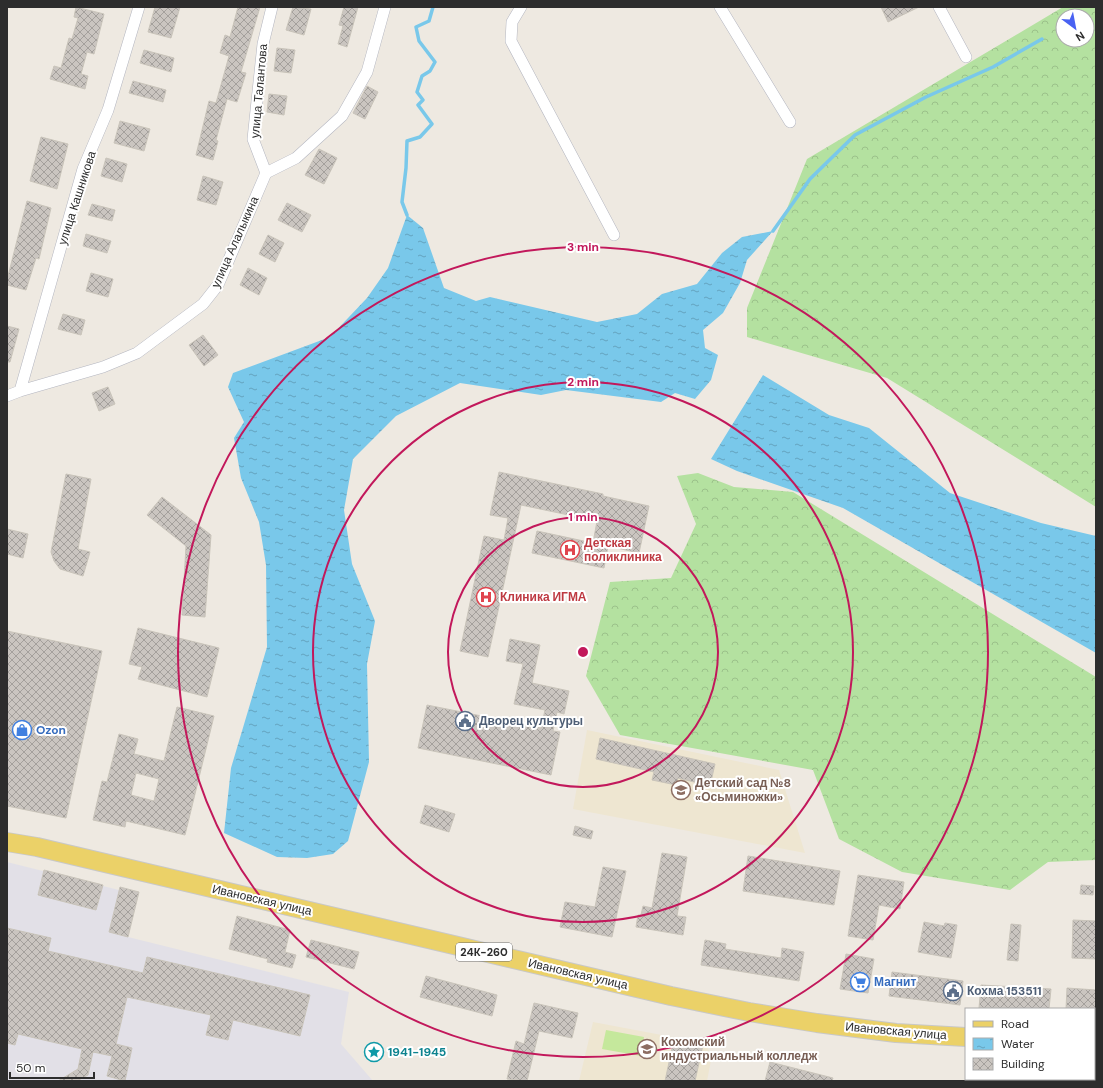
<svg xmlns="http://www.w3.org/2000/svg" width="1103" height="1088" viewBox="0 0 1103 1088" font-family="'DM Sans',sans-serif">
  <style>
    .industrial { fill: #e2e0e7 }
    .education { fill: #eee6d1 }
    .forest { fill: url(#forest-crowns); fill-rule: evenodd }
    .pitch { fill: #c5e89c }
    .water { fill: url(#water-ripples) }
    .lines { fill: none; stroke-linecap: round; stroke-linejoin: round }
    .stream { stroke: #79c8ea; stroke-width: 3.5 }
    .building { fill: url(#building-cross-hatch); stroke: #c9c4ba; fill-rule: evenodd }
    .minor-casing { stroke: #b4b6c0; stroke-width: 12 }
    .primary-casing { stroke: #c8c8c8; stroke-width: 20 }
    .minor { stroke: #fff; stroke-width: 11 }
    .primary { stroke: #ebd168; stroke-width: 18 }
    .ring { fill: none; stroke: #c2185b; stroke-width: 2 }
    .labels { text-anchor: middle; stroke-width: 4; stroke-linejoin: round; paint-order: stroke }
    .shield { fill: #fff; stroke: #6c6c6c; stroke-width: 1 }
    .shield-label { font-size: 11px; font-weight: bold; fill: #2d2d2d }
    .street-label { font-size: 12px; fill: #2d2d2d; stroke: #fff }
    .health-label { font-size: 12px; font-weight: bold; fill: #be3a42; stroke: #fff; text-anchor: start }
    .service-label { font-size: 12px; font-weight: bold; fill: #4e5e75; stroke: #fff; text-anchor: start }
    .shop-label { font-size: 12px; font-weight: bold; fill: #366cbe; stroke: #fff; text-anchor: start }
    .education-label { font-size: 12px; font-weight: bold; fill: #785e54; stroke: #fff; text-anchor: start }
    .culture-label { font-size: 12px; font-weight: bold; fill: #0d838f; stroke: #fff; text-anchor: start }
    .centre { fill: #c2185b; stroke: #fff; stroke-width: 2 }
    .ring-label { font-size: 12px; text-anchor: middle; font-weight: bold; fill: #c2185b; stroke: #fff; stroke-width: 4; stroke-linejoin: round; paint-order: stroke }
  </style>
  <defs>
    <pattern id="forest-crowns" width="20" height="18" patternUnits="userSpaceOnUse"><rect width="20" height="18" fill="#b4e1a0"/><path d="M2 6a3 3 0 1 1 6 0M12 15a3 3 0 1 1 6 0" fill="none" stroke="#9bc18a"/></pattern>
    <pattern id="water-ripples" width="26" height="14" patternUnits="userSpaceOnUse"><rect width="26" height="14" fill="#79c8ea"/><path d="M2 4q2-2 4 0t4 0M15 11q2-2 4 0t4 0" fill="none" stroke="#64a3be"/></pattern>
    <pattern id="building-cross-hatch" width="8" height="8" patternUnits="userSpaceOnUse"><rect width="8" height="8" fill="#cac5c0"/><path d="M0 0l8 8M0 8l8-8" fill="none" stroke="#a4a09c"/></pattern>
  </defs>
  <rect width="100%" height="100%" fill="#eee9e1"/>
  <path class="industrial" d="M7,862L119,890L120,887L139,892L128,937L349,992L341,1044L373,1081H7Z"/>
  <path class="education" d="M587,730L779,770L805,853L573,809Z
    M593,1022L704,1043L712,1055L707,1081H579Z"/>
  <path class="forest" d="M1063,7H1096V507L887,378L747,337V308L807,159ZM1063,16H1087V40H1063Z
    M698,473L734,487L793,492L1096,677V860L1048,862L1010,890L902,872L839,839L813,770L620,735L586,676L610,582L671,578L696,524L677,476Z"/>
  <path class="pitch" d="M606,1030L644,1037L641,1056L602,1049Z"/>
  <path class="water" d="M407,215L423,228L444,288L476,301L490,297L597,322L637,314L662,294L697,284L722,253L742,237L773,231L747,260L740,283L723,313L703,330L705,348L718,355L711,380L695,399L675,393L661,402L566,390L541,395L460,383L396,416L353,459L344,510L352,564L375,621L367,664L369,762L348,841L333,854L307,858L277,857L224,833L231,768L267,647L266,565L259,522L241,478L234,438L244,422L228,387L233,373L330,337L367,298L388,268Z
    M763,375L829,415L869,428L950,493L1041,523L1096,536V653L843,508L737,471L711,459Z"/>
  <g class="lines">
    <path class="stream" d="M407,215L402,202L406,168L407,141L420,137L432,124L418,105L423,100L417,92L422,76L430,71L435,62L419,41L416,27L429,21L433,7
      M773,231L810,179L855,135L926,97L993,67L1042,39"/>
  </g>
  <path class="building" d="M76,7L104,14L94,54L87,52L81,74L88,76L85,89L50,79L54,66L61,68L69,38L72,39L78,18L74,17Z
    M155,7H180L171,38L148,32Z
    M238,7H260L241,72L246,73L237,102L227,99L216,140L218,141L213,160L196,155L209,101L216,103L229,56L220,53L225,35L230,37Z
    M293,7L311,9L304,35L286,30Z
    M344,7H358L347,47L338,44L343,26L339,25Z
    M881,7H919L888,22Z
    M277,48L295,50L291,73L274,71Z
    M144,50L174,58L171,72L140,63Z
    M133,81L166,90L163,102L129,93Z
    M367,86L378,92L365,119L353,113Z
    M269,94L287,96L284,115L267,112Z
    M120,121L150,129L144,151L114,143Z
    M41,137L68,144L57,189L30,181Z
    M319,149L337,158L324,184L305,175Z
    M106,158L127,164L122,182L101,176Z
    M203,176L223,182L216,205L197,200Z
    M27,201L51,208L39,259L36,258L26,290L7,285V280Z
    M287,203L311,215L302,232L278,220Z
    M92,204L115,210L112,221L88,215Z
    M86,234L111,241L107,253L83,246Z
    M268,235L284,243L275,262L259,254Z
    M248,268L267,278L259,295L240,285Z
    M91,273L113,279L108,297L86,291Z
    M63,314L85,320L81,335L58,329Z
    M7,326L19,329L10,362H7Z
    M203,335L218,355L204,366L189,345Z
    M108,387L115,404L99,411L92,393Z
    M499,472L603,494V496L649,506L639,553L608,546L604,568L532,553L537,531L593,543L597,521L521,505L488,657L460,651L484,536L504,540L508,518L490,515Z
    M66,474L91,479L78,549L90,552L83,576L60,569L54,561L51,552Z
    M162,497L211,535L205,617L182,615L186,546L147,515Z
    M7,529L28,534L23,558L7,554Z
    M138,628L219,648L207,697L138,679L142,667L129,664Z
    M7,631L102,651L66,818L7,806Z
    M510,639L540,645L532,683L569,691L564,714L557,712L553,731L560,732L551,775L418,748L427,705L541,728L545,710L514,704L523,664L506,661Z
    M177,707L214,716L185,835L126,821L125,827L93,820L102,781L107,782L119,734L138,739L134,754L164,761ZM136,773L159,779L154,801L131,795Z
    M600,738L715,764L710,786L678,778L676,785L652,780L654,772L596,759Z
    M425,805L455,814L449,832L420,823Z
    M575,826L593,831L591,839L573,835Z
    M662,853L687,857L677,916L686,917L683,935L636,927L638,915H641L643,906L652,908Z
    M748,856L840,871L834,905L743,891Z
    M603,867L626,871L612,937L560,927L565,902L595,907Z
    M44,870L103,885L96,910L38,895Z
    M858,875L904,882L900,909L879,905L873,940L848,936Z
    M1081,885L1094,886L1093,895L1080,894Z
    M120,887L139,892L128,937L109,932Z
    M237,916L290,930L285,952L296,955L292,968L267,962L268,959L229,949Z
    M1073,920L1096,921V959L1072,958Z
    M924,922L944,926L945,923L957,925L951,958L918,952Z
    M1011,924L1021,925L1018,961L1007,960Z
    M7,928L51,938L48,951L143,973L147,957L310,995L300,1036L233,1020L228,1040L206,1035L211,1015L127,997L116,1044L132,1048L125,1081L107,1076L112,1056L93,1052L88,1075L77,1081H58L78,1069L82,1049L18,1034L15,1045L7,1043Z
    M311,940L359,952L354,969L306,957Z
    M705,940L726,944L725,949L781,958L782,948L804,952L799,981L701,965Z
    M846,954L874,959L868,993L840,989Z
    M892,972L963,981L960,1005L889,996Z
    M426,976L497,995L492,1016L420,997Z
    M981,985L1051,989L1049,1009L979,1008Z
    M1067,988L1096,990V1009H1066Z
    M534,1003L578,1013L572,1038L539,1031L527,1081L507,1079L516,1041L524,1044Z
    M674,1039L703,1045L695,1081H665Z
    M770,1062L833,1078L832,1081H765Z"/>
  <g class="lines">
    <defs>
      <path id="minor" d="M521,7L512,22L511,41L614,235
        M720,7L790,122
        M939,7L966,57
        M266,173L253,139L263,44L272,7
        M20,391L83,169L108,110L139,7
        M7,396L20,391L103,367L137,353L203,304L218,285L266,173L296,158L342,116L367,72L385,7"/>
      <path id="primary" d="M7,842L37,847L671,996L749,1012L817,1023L896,1033L966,1037
        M1094,1045H1096"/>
    </defs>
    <use href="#minor" class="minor-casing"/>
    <use href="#primary" class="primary-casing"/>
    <use href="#minor" class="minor"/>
    <use href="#primary" class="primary"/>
  </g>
  <g class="ring">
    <circle cx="583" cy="652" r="135"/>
    <circle cx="583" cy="652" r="270"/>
    <circle cx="583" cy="652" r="405"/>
  </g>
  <defs>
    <symbol id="hospital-ring" viewBox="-11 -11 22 22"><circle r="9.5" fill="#fff" stroke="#e0444e" stroke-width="1.5"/><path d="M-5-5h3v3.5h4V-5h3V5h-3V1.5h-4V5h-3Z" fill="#e0444e"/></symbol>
    <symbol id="civic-ring" viewBox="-11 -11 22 22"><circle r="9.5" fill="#fff" stroke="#5c6f8a" stroke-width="1.5"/><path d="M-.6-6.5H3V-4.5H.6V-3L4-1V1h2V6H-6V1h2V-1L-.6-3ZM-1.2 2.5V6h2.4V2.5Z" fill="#5c6f8a"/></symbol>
    <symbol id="shop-ring" viewBox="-11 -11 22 22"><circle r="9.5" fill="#fff" stroke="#3f7fe0" stroke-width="1.5"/><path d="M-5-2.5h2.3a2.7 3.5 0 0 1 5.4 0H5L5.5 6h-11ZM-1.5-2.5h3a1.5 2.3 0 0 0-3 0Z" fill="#3f7fe0"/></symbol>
    <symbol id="school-ring" viewBox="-11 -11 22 22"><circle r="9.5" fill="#fff" stroke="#8d6e63" stroke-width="1.5"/><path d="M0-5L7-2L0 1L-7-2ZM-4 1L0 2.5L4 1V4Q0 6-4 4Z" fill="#8d6e63"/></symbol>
    <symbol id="supermarket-ring" viewBox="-11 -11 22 22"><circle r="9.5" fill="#fff" stroke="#3f7fe0" stroke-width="1.5"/><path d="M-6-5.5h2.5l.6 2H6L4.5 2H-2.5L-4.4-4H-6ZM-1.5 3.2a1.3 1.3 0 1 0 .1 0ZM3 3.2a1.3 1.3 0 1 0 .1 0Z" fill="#3f7fe0"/></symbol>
    <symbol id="university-ring" viewBox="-11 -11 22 22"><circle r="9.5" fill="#fff" stroke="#8d6e63" stroke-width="1.5"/><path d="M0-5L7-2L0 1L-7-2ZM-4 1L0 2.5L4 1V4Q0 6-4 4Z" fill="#8d6e63"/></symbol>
    <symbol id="sight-ring" viewBox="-11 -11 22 22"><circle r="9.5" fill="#fff" stroke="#0f9aa8" stroke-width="1.5"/><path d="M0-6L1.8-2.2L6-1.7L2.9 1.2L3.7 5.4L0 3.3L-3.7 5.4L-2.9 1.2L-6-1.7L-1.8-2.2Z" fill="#0f9aa8"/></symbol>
  </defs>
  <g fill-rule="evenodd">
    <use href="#hospital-ring" x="559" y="539" width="22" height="22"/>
    <use href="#hospital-ring" x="475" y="586" width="22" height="22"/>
    <use href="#civic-ring" x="454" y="710" width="22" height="22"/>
    <use href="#shop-ring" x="11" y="719" width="22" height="22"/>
    <use href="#school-ring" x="670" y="779" width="22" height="22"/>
    <use href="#supermarket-ring" x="849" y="971" width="22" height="22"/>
    <use href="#civic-ring" x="942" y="980" width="22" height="22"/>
    <use href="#university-ring" x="636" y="1038" width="22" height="22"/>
    <use href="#sight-ring" x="363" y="1041" width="22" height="22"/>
  </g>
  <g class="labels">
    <rect class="shield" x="456" y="943" width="56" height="18" rx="3"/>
    <g class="shield-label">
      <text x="484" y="956">24К-260</text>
    </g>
    <g class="street-label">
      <text transform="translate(259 91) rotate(-85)" y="4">улица Талантова</text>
      <text transform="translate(77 198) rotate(-72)" y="4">улица Кашникова</text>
      <text transform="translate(235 242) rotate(-66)" y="4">улица Алалыкина</text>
      <text transform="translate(262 900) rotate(13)" y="4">Ивановская улица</text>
      <text transform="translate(578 974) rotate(13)" y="4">Ивановская улица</text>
      <text transform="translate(896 1031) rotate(5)" y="4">Ивановская улица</text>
    </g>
    <g class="health-label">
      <text x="584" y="547">Детская<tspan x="584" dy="14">поликлиника</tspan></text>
      <text x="500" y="601">Клиника ИГМА</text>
    </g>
    <g class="service-label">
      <text x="479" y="725">Дворец культуры</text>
      <text x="967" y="995">Кохма 153511</text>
    </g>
    <g class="shop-label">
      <text x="36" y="734">Ozon</text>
      <text x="874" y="986">Магнит</text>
    </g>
    <g class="education-label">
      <text x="695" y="787">Детский сад №8<tspan x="695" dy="14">«Осьминожки»</tspan></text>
      <text x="661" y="1046">Кохомский<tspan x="661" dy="14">индустриальный колледж</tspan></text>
    </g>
    <g class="culture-label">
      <text x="388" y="1056">1941-1945</text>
    </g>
  </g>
  <circle cx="583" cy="652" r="6" class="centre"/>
  <g class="ring-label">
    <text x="583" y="251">3 min</text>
    <text x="583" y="386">2 min</text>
    <text x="583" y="521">1 min</text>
  </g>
  <rect width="1103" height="1088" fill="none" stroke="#2d2d2d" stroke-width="16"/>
  <rect x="965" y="1008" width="130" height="72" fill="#ffffff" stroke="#ababab"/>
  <rect x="973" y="1021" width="20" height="6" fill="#ebd168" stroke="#ababab"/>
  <text x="1001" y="1028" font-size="12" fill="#2d2d2d">Road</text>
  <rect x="973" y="1038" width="20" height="12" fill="url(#water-ripples)" stroke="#ababab"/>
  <text x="1001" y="1048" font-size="12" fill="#2d2d2d">Water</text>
  <rect x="973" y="1058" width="20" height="12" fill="url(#building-cross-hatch)" stroke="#ababab"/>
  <text x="1001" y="1068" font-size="12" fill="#2d2d2d">Building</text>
  <g transform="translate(1075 28) rotate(148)"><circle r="19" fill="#ffffff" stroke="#ababab"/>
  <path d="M0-3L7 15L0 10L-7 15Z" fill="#4962f2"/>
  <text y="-6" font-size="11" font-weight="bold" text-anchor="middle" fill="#2d2d2d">N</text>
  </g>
  <path d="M10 1072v6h84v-6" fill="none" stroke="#2d2d2d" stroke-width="2"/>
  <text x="16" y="1072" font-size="12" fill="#2d2d2d" stroke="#ffffff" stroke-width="3" paint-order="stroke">50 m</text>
</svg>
